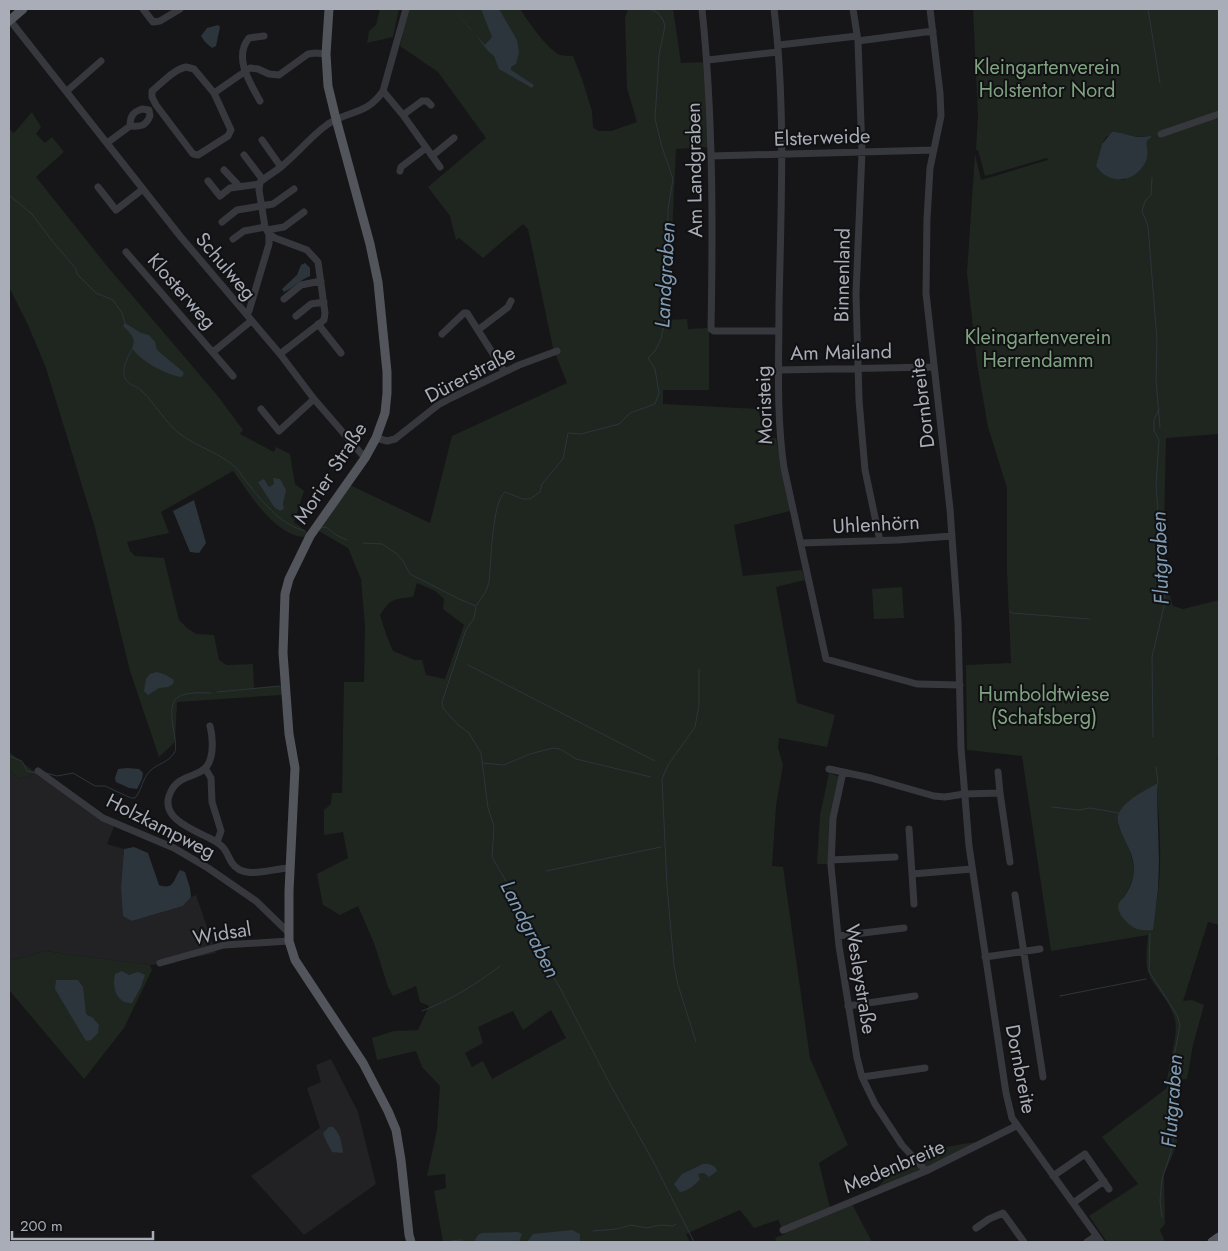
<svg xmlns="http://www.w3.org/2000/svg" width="1228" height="1251" viewBox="0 0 1228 1251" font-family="Jost,sans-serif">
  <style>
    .built { fill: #222225 }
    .green { fill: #1e261f; fill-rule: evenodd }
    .water { fill: #2c353c }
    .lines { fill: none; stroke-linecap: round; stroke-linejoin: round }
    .stream { stroke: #2c353c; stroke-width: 1 }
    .minor { stroke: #37383d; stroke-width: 7 }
    .major { stroke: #53555c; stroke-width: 9 }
    .labels { text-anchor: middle; stroke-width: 4; stroke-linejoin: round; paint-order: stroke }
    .park-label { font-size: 20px; fill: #7fa381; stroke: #111113 }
    .street-label { font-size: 20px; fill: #a8adb8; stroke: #111113 }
    .water-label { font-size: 21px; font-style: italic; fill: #7f9bb3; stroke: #111113 }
  </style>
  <rect width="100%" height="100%" fill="#161618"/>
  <path class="built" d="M9,769L19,779L36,773L115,824L107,844L124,849L121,887L132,921L183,906L191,897L196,895L216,953L162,964L150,965L45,951L9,961Z
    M331,1059L358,1112L376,1184L304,1235L251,1176L320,1128L307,1088L321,1082L316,1065Z"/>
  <path class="green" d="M380,9H399L393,37L367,43L369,31L376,25Z
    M408,9H520C528,21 547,49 560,55C564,56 569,56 573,56L582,79L592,111L593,127L598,131H611L637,122L627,88L625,18L628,9H673L681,63L706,62L709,147L676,149L668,320L687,319L688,329L709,328V390H663V404L758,409L766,439L776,438L781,469L790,511L734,525L743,576L802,570L805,580L776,587L797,703L835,715L827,747L779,738L778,748L783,765L776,806L772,866L783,867L810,1058L848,1145L819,1163L831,1212L852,1204L872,1242H777L775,1238L785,1234L778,1220L754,1228L740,1210L686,1234L690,1242H443L434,1191L446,1188L445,1174L427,1176L437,1130L440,1086L422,1067L416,1051L377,1060L372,1038L394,1031L418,1030L429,1006L420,1002L416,986L393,996L388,987L374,943L358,906L340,915L323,905L317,874L348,858L343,832L324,835V810L331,804L332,793H342L344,682H364L365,627L361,579L348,548L317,530L350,485L430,523L452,436L567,383L553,348L528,229L523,224L483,258L459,238L456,240L450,216L428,187L486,138L438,72L400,46ZM417,583L435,591L444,599L443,609L464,625L445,679L426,675L422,660H415L393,651L387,637L380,615C391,598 394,599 413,597ZM551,1010L566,1038L492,1079L483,1061L472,1067L465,1053L483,1043L478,1027L513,1011L523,1030Z
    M973,9H1219V434L1166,438L1164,525L1166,582L1173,606L1183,609L1219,600V757H1218L1217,759L1219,760V925L1208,922L1183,1001L1192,1000L1204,1005L1193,1045L1187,1079L1176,1080L1177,1145L1164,1174L1165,1224L1160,1230L1165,1242H1107L1089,1216L1138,1184L1102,1137L1167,1088C1166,1067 1179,1039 1175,1020C1171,1003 1158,991 1150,977C1144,964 1147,948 1148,935L1051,951L1022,756L967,750L966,665L1011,663L1007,571V488L988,427L977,364L967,273L975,154L981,180L1048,160L1047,158L985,176L978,150H976L978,115ZM1118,132L1134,137L1151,136L1147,141V156L1124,180C1113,179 1102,176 1096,166L1102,144L1106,137ZM1158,784L1157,792C1160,828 1163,876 1155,911L1119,903C1143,876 1133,854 1118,825Z
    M32,112L41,127L36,134L45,143L52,137L64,152L36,177L107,266L217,395L243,430L240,434L274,452L276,447L290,454L295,484L304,491L294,522L308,533L305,537C275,536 249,493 233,471L161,512L169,533L127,542L130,551L135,556L164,558L179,620L187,628L196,634L214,635L219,660L227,665L253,664L254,688L282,686V695L177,702L175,742L159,757L130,671L95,528L46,368L28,325L9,287V129L14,133Z
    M902,587L904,618L874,619L872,589Z
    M9,752L36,773L19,779L9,769Z
    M829,773L840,777L829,864H817L820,815Z
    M45,951L150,965L152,970L124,1028L84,1079L9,990V961Z
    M977,1142L976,1145L879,1188L878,1187C905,1155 937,1147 977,1142Z"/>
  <path class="water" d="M452,9L485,45L492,37L481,9H499L517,40L519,52L516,64L511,67V70L534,85L532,88L499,69L494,56L488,51L471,29Z
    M218,25L220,27L216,46L212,48L205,42L201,36L207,28Z
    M1112,132C1121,131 1130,137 1140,137C1144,137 1147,136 1152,136L1147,141C1146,148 1149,154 1146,161C1136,183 1109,186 1096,166L1102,144Z
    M305,263L310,268V276C300,280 293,288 284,292L282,289L297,275L301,265Z
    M125,323L141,333L149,335L155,342L157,350L181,370L184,373L182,377C166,375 140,361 132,348C137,338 130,333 123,326Z
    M273,478L280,479L286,490L283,504L284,509L280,511L274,507L258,482L264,479L269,487L274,484Z
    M194,500L206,543L199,553L190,552L173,511Z
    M157,672L166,675L174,680L173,684L168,687L159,688L148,695L144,691L146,679L150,674Z
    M127,768L139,769L143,773L142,779L137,789L129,788L116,782L115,778L118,769Z
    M1158,783L1157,792L1159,862L1158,890L1153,930C1148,931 1142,930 1137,929C1129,926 1115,913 1119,903C1120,900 1123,899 1124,897C1133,885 1136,871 1132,857C1130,846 1113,824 1119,813C1126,799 1145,791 1158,783Z
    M134,847L148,853L159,885C175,891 174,877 180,870L185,872L190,888L191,897L183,906L132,921L123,916L121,887L124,849Z
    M122,971L129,975L138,972L145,975L141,987L132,1003C116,1004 112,987 115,974Z
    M56,980H78L83,987L86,1014L93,1018L99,1025L98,1033L91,1040L86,1041L55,989Z
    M329,1127H333L336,1130L340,1137L343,1151L342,1153L332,1152C329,1146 325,1140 323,1133Z
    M703,1164C709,1164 715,1164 717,1171L709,1177L704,1173L698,1174L700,1179C695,1185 688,1191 680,1192L674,1184L682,1174Z
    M572,1230L580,1234V1242H527L533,1234Z
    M518,1232L522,1234L519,1242H476L475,1240L478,1235L482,1233Z"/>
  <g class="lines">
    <path class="stream" d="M1148,9L1160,83
      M9,177V178
      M1152,178L1151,195L1145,201L1142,211L1148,226L1157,340L1156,380L1160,428
      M9,195L32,214L53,242L76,269L77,274L96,293L113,300L122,313L125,323
      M132,349C128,357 121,368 125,378C129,386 136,385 142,391C156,405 165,422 180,434C197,447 221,453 236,468C241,473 245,481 250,486C265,505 282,525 305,531
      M321,528L326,527L336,535L347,540
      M363,543L382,544L397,554L403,561L410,574L459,599L476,606L486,591L489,582C491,564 492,501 505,492L523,499H530L540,492L542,484L563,459L568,433L581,434L619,424L630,413L655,404L659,393L655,369L648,358L655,351L661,339L664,325L667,299L668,209L673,179L662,147L655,119L659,55L665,26L663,20L658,13L650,9
      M476,607L474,618L466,630L442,702L443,708L458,725L469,733L481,753L488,808L494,826L492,857L530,923L536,949L559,986L610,1084L653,1161L694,1242
      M1010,611L1012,613L1089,619
      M468,665L655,761
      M217,692L280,686
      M1153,737L1152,657L1165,602L1156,485L1159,440L1154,431V420L1159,409
      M9,756L22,761L27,771L35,773
      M482,763L504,765L530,754L553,748L560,749L576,759L651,777
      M1156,767L1158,783
      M46,773L57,776L73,773L95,786H105L131,798H135C142,790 142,779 150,771C157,764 169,762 174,753C177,749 175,743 175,738C168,700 169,691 211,693
      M1052,807L1079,810L1090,808L1119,813
      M546,871L661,847
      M1150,933L1149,971L1177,1015L1180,1025L1170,1079L1174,1101V1136L1170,1155L1162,1179L1160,1201L1162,1217
      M1060,996L1146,979
      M422,1011C451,1000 475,985 500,966
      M696,1042L678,985L674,966L667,886L662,779L668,765L695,727L699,705V669
      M593,1231L617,1229L631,1225L647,1228L660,1225L673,1226L676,1224
      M450,1241L461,1240L464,1242"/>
    <path class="minor" d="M143,9L153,22L160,21L180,9
      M702,9C713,115 713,223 711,329L714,331H779
      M774,9C786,107 781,206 779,305C779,359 776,414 784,468L826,659L917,684L960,685
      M853,9L858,41L862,152L856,294L859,400L865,470L880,541
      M930,9L940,93L941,116L930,168L927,219L926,293L950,509L958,622L961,748L969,846L1006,1093L1012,1118L1101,1242
      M9,19L180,236L280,354L314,399L365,458
      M858,41L933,31
      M779,45L857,36
      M708,60L778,52
      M186,67L194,69L214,93L231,130L228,136L198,155L193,154L156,105L152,97V91C163,82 173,70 186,67Z
      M67,91L101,61
      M383,91L403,115L440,167
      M214,93L250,68L258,69L269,74L279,75L308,54L316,53L326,54
      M260,101C250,83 233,57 249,38L264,36
      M142,109L149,110L150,116C146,126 140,127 130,126C130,116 133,112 142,109Z
      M403,115L422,101H427L431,105
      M1161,134L1219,114
      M262,140L281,167
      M107,143L130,126
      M244,155L263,180
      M432,156L454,138
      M711,156L934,150
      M224,170L239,186
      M400,171L401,167L426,148
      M208,181L220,196L230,188L259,184
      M98,187L116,210L143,189
      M222,222L237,210L273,204L294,189
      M267,230L284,227L304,212
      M233,239L244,231L265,227
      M126,252L233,376
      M284,299L301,285L321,281
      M249,311L269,244V234
      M296,316L311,304L324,302
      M318,324L341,353
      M478,330L508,307L511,301
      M442,334L464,313H467L504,371
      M213,352L251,321
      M280,354L324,320L325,313L318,262L307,250L275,238L269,234L265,227L259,190L260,182C267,176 275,172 282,166C298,153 311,136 328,124C349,110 367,115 383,91L406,9
      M779,370L934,367
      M261,409L279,431L314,399
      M376,438L387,441L395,439L438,405L451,398L519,365L557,351
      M801,543L898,540L952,536
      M210,726C213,737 214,756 207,766C201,775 188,775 180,781C175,784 171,790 169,796C161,820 197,831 213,840C226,847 225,851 232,863C244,881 272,868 290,868
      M205,768L211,778L212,802L221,831L217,842
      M829,769L871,778L934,796L945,797L964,794L1000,793
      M38,771L103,818L174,848L208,868L256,901L289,933
      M843,772L833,818L831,866L839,946L857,1058L862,1077L875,1104L902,1145L926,1171
      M998,772L1000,793L1010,862
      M909,829L914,904
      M831,860L895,857
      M912,874L972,869
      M1015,895L1043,1077
      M838,936L904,928
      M985,957L1040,949
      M160,963L224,945L289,941
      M848,1006L915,996
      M862,1077L925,1068
      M1053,1176L1085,1154L1109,1189
      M1073,1203L1104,1181
      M976,1228L989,1219L1003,1213L1024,1242
      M783,1230L926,1171L1016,1126
      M1087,1242L1096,1236"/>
    <path class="major" d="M329,9L326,54L328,86L336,119L370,244L378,282L387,372V393L385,413L376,438L365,458L310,536L289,579L285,594L283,653L289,734L295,768L289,891V941L295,960L363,1063L388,1111L396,1130L401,1160L409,1235L411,1242
      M9,21L23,9
      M1212,1242L1219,1237"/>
  </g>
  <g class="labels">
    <g class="park-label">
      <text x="1047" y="74">Kleingartenverein<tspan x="1047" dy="23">Holstentor Nord</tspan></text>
      <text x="1038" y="344">Kleingartenverein<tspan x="1038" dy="23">Herrendamm</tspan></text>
      <text x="1044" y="701">Humboldtwiese<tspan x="1044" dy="23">(Schafsberg)</tspan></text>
    </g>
    <g class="street-label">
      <text transform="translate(822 137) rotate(-2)" y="7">Elsterweide</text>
      <text transform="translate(694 170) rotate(-91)" y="7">Am Landgraben</text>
      <text transform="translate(226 266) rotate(50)" y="7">Schulweg</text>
      <text transform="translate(842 275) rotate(-89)" y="7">Binnenland</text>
      <text transform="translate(182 291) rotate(49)" y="7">Klosterweg</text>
      <text transform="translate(841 352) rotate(-1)" y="7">Am Mailand</text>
      <text transform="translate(470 374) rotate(-28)" y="7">Dürerstraße</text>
      <text transform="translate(922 403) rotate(-97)" y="7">Dornbreite</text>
      <text transform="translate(764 405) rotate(-92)" y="7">Moristeig</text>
      <text transform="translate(330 473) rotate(-57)" y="7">Morier Straße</text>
      <text transform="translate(876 524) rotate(-3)" y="7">Uhlenhörn</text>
      <text transform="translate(161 826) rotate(27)" y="7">Holzkampweg</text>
      <text transform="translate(222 933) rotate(-9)" y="7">Widsal</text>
      <text transform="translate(861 979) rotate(81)" y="7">Wesleystraße</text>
      <text transform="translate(1021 1069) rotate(79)" y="7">Dornbreite</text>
      <text transform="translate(894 1166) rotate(-23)" y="7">Medenbreite</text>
    </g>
    <g class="water-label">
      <text transform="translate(665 275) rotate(-87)" y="7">Landgraben</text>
      <text transform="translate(1160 558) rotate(-92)" y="7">Flutgraben</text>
      <text transform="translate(530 929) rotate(63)" y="7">Landgraben</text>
      <text transform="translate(1172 1101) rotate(-86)" y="7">Flutgraben</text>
    </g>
  </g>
  <rect width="1228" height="1251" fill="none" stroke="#a8adb8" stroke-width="20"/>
  <path d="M12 1231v8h141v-8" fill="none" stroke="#a8adb8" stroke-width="2.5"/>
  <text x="20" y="1231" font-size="15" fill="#a8adb8" stroke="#111113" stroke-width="4" paint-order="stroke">200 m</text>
</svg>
